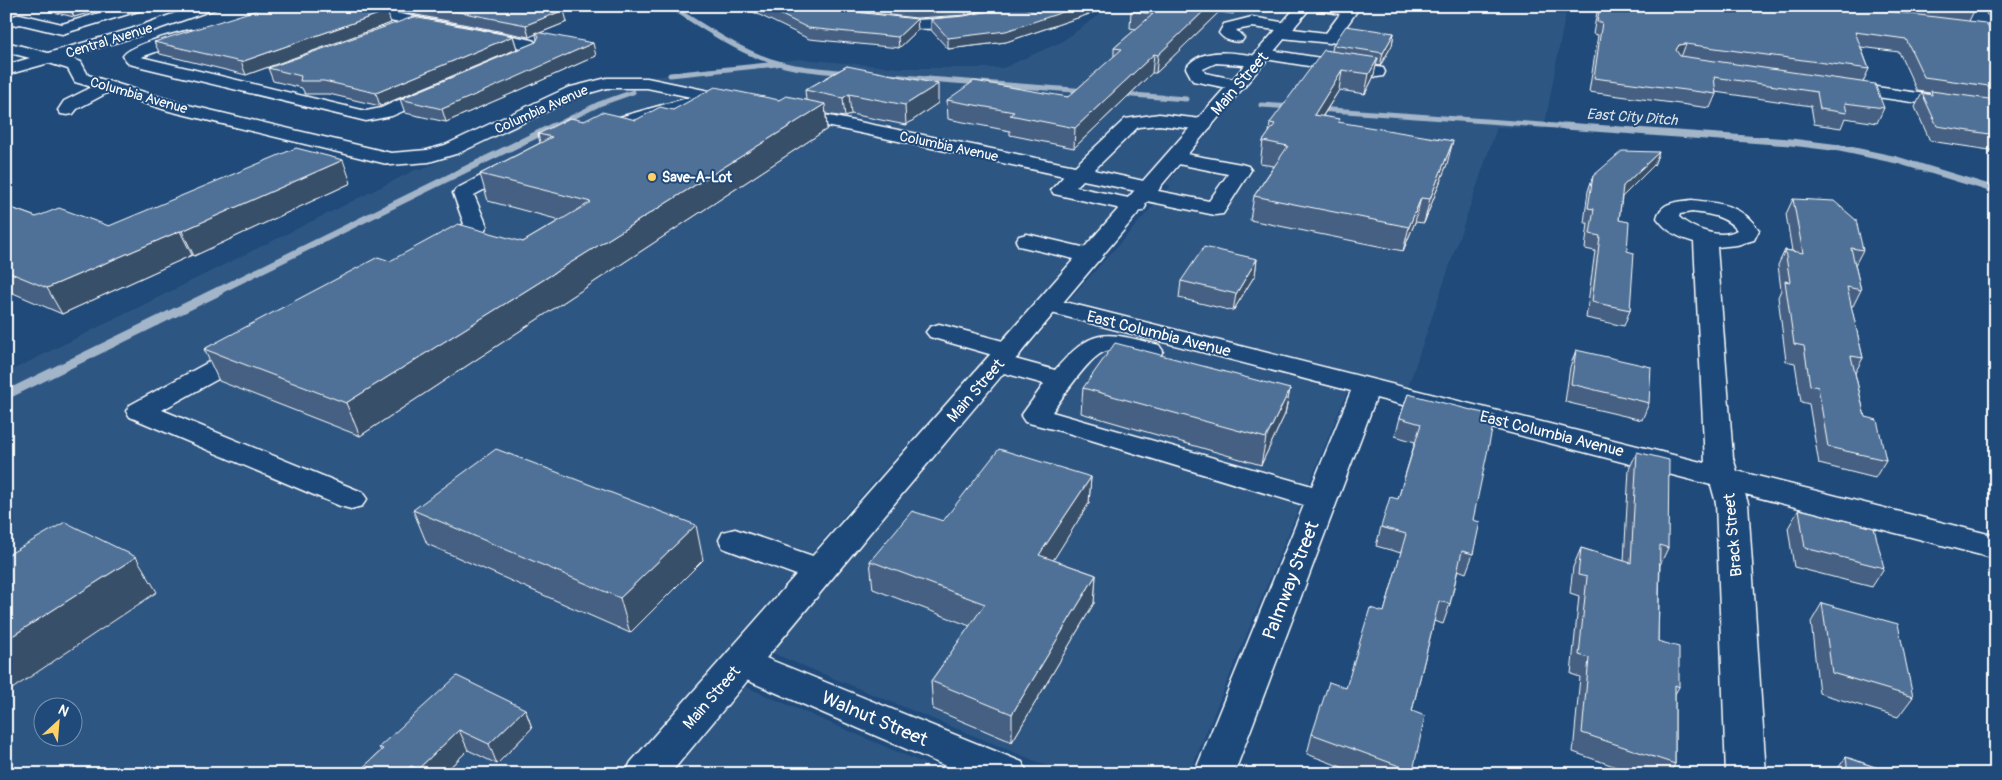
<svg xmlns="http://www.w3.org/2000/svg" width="2002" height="780" viewBox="0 0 2002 780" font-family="Pangolin,sans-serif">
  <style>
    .built { fill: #2e5683; fill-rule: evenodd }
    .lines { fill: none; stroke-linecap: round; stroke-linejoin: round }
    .stream-far2 { stroke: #a3b5c8; stroke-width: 5 }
    .stream-far1 { stroke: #a3b5c8; stroke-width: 7 }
    .stream { stroke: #a3b5c8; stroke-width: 9 }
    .minor-casing { stroke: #fff; stroke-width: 3 }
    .major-casing { stroke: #fff; stroke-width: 3 }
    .minor { fill: #1f4a7a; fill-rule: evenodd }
    .major { fill: #1f4a7a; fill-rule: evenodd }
    .wall { fill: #456182; stroke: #fff }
    .shaded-wall { fill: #384f6a; stroke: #fff }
    .building { fill: #507197; stroke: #fff }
    .poi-dot { fill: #ffd166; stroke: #1f4a7a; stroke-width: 2 }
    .labels { text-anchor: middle; stroke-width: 4; stroke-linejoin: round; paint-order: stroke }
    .far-street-label { font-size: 14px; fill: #fff; stroke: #1f4a7a }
    .far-poi-label { font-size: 14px; font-weight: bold; fill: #fff; stroke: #1f4a7a; text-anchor: start }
    .far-water-label { font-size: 15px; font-style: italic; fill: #d8e0e8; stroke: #1f4a7a }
    .street-label { font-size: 16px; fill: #fff; stroke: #1f4a7a }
    .near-street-label { font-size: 19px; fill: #fff; stroke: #1f4a7a }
  </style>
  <rect width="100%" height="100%" fill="#1f4a7a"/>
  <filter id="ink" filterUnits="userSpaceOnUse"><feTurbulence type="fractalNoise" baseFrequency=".02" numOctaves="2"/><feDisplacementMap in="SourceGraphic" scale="10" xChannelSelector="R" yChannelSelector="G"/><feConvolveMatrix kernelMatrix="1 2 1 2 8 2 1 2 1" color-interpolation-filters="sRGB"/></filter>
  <g filter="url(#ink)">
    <path class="built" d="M1112,6H1296L1144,180L642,78L800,59L902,68H1003L1061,42Z
      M1315,6H1567L1544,129L1497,127L1408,387L1068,301L1171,186L1166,184Z
      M607,87H640L1135,191L856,502L620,774H6V373L417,169L421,170L580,94ZM42,708H72V738H42Z
      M1055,316L1347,392L1189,774H1067L772,653L877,525Z
      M744,686L949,774H670Z"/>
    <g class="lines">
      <path class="stream-far2" d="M670,6C707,29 743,55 785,65C806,70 828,71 850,73
        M670,75L777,64
        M888,76L1087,91
        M1119,94L1186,99
        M1261,105L1294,107
        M1317,109L1583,128
        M551,128L599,104L633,92"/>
      <path class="stream-far1" d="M1565,126L1791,142L1840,148L1897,160L1996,190
        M216,292L554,126"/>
      <path class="stream" d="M6,395L219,291"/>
      <defs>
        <path id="minor" d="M123,6H147L145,9L62,34L20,24L6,27V18L20,14L62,24Z
          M195,6H217L215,9L141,35L67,57L81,62L88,75L180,103L391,153L427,150L445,145L567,88L607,78H647L738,97L744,98L747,102L744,106L738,107L713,102L605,133L598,135L591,133L589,129L591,125L691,97L647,88H607L579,96L459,153L429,162L391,165L169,111L109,92L77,109L73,114L67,115L61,114L58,110L64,101L92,87L75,82L68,69L49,63L6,75V65L30,58L6,52V42L48,53L131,29Z
          M329,6H360L528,39L534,41L540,50L538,53L503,67L497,65L495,62L497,59L522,48L336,10Z
          M814,6H836L864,14L916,20L966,17L996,6H1015C1009,14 994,18 985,21C929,36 870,28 816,9Z
          M1311,6L1355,8L1357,11L1336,41L1330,43L1282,38L1277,36L1274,33L1276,30L1252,27L1236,30L1244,38L1242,41C1233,43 1224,40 1219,33L1224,24L1252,17L1292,24L1295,27L1293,29L1326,33L1340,14L1313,9Z
          M1982,6H1996V19L1991,18Z
          M1954,21L1996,26V36L1949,29L1946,26L1949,23Z
          M190,30L196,32L198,35L196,38L141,57L366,111L381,108L430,86L436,85L442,86L445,90L442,94L392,116L366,121L129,64L123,56C131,44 175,34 190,30Z
          M1264,49L1377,67L1383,68L1385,72L1383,76L1377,77L1265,59L1266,61L1264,64L1258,66L1216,63L1203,69L1205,73L1243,81L1246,85L1243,89L1237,90L1193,81L1186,68C1201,46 1235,53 1257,56L1256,54L1258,51Z
          M1841,82L1996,104V114L1835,91L1832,87L1835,83Z
          M790,108L1075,166L1125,119L1159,114L1210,120L1212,124L1210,128L1203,130L1159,125L1138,127L1094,170L1157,184L1160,188L1158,191L1209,201L1228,174L1168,162L1165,158L1168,154L1175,152L1241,164L1248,166L1251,170L1223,214L1215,215L1137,199L1134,195L1136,191L1083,180L1076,187L1143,201L1146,206L1143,211L1135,212L1054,194L1051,190L1064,176L784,117L781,113L784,109Z
          M516,159L523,161L526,165L523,169L474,195L487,226L484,231C468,239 450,255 432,251L429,246L432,241L464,224L453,193L456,189L509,161Z
          M1692,200C1720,203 1742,205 1759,230L1754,240L1737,245L1717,247L1733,458L1737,471L1996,536V559L1745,494L1748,503L1766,774H1726L1716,503L1711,485L1376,398L1234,774H1194L1304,505L1068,433L1025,422L1021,416L1044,384L989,369L985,363L989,357L996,356L930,337L926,332L930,327L939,324L1018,345L1022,351L1018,357L1011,358L1055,370C1094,325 1106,332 1159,345L1163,351L1159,357C1145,360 1132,353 1118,351C1114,351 1109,350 1106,351C1090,355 1062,398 1052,412L1312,486L1351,391L1040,310L1037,305L1040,300L1049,298L1705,463L1694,242C1679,238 1666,231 1657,218C1661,201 1678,202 1692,200ZM1692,212C1709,214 1726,216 1737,230C1720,240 1692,229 1679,217L1680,214Z
          M1027,234L1099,251L1103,256L1099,261L1091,263L1019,246L1016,241L1019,236Z
          M247,344L256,346L260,352L256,358L162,410L362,492L367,499L362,506L351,509L340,506L130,417L126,411L130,405L238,346Z
          M735,529L830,562L835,571L830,580L818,583L723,548L719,540L723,532Z
          M741,648L1022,762L1028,774H964L728,672L723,662L728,652Z"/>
        <path id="major" d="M1297,6H1312L903,493L670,774H625L631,762Z"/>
      </defs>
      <use href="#minor" class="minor-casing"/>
      <use href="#major" class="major-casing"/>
      <use href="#minor" class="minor"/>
      <use href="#major" class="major"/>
    </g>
    <path class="wall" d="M28,6H111L74,17Z
      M371,6H543L567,22L540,33L596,56L520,90L446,122L405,113L400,99L536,42L537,39L536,34L529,37Z
      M741,6H837L918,30L899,48L809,39Z
      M844,6H990L966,15L916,18L864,12Z
      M1035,6H1113L1006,42L948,49L931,30V19L1030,10Z
      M1136,6H1240L1233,14L1219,12L1156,73H1152L1074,148L1010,135V131L948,119L947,100L1068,97L1114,57V48L1136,29L1130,28L1131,11Z
      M1598,6H1974L1975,9L1969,21L1996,38V151L1930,141L1915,107L1922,93L1929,94L1930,93L1917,91L1899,52L1861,47L1869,69L1863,82L1884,108L1877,123L1845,118L1841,128L1814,124L1811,106L1715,92L1716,94L1710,108L1589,92L1598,35L1593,34Z
      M391,23L246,75L160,54L154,42Z
      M1394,33L1392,45L1380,66L1376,65L1373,78L1365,94L1339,90L1323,116L1447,164L1424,223L1415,222L1403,251L1250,220L1254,196L1274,166L1260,164L1263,141L1269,133L1270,123L1332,51L1333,45Z
      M513,36L517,49L380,106L329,94H305L302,88L273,81L268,68Z
      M847,66L938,103L906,125L851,114L845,117L826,114L827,129L360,436L219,381L204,349L390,261L523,242L560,220L488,201L480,174L540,143L538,134L584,121L636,120L673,110L779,100H806L805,90Z
      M1659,152L1654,165L1622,197L1619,220L1627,251L1630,310L1624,326L1586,318L1595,251L1585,249L1588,223H1584L1588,191L1593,176Z
      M351,183L194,256L192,255L62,314L6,290V206L36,217L109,226Z
      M1793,199L1863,250L1855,265L1861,290L1853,306H1851L1863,358L1855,373L1865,417L1886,460L1875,478L1819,464L1809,404L1801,402L1795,363L1786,361L1778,297L1781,290L1778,265L1785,250L1792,251L1786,214Z
      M1257,259L1255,275L1233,311L1179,298L1181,281Z
      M1576,350L1649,403L1642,420L1565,402L1570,367Z
      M1083,388L1290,389L1285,414L1261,465L1081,413Z
      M1408,394L1473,520V554L1466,573L1458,570L1450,604L1443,624L1434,621L1412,711L1413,771L1412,774H1360L1307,754L1312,734L1346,688L1384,612L1401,553L1376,546L1381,527L1398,499L1415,442L1395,436L1400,418Z
      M1637,452L1668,548L1660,565L1658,641L1679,687L1675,694V764L1669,774H1637L1573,752L1580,677L1571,674L1579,596L1570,593L1573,567L1581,548L1624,561L1629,469Z
      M1091,477L1089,503L1053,560L1096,575L1094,603L1012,742L933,709L931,681L970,626L873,589L870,561L943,521Z
      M1799,509L1884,568L1872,587L1794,567L1788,528Z
      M413,510L703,560L630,633L427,544Z
      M1822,603L1913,697L1898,717L1819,693L1811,622Z
      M525,709L532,728L497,764L468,750L443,774H356L381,751L379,747Z
      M1846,757L1895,774H1834Z"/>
    <path class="shaded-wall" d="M69,6H111L74,17Z
      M965,6H990L966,15Z
      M1081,6H1113L1006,42L948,49V38Z
      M1209,6H1220L1219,12L1156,73L1158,55Z
      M1234,6H1240L1233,14Z
      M564,10L567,22L537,34L536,32V34L529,37L526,25Z
      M387,11L391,23L246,75L241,62Z
      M917,19L918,30L899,48L898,37Z
      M1394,33L1392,45L1380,66L1383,53Z
      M513,36L517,49L380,106L376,93Z
      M593,43L596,56L520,90L446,122L442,109Z
      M1686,44L1681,57L1675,58L1676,50L1679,45Z
      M1154,54L1152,73L1074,148L1075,128Z
      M1378,58L1373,78L1365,94L1369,74Z
      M1342,70L1339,90L1310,136L1314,115Z
      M938,84V103L906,125L905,105Z
      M849,94L851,114L845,117L843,98Z
      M825,104L827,129L360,436L346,403Z
      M1453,141L1447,164L1424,223L1430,199Z
      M1659,152L1654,165L1618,201L1623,186Z
      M343,160L351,183L194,256L182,231Z
      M1421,198L1415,222L1403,251L1409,227Z
      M180,231L192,255L62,314L47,288Z
      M1257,259L1255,275L1233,311L1236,294Z
      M1290,389L1285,414L1261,465L1266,438Z
      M1091,477L1089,503L1039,583V555Z
      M696,525L703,560L630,633L620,598Z
      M136,557L157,592L6,693V640Z
      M1096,575L1094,603L1012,742V714Z
      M525,709L532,728L497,764L489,744Z
      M459,730L468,750L443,774H420L418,769Z
      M411,766L415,774H402Z"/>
    <path class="building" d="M269,6H362L387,11L241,62L154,42Z
      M428,6H543L564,10L526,25Z
      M763,6H837L856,12L917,19L898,37L808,28Z
      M908,6H930L916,7Z
      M1000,6H1020L1030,10L1035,6H1081L1006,31L948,38L931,19L964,16L985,12Z
      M1136,6H1209L1158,55L1154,54L1075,128L1010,115L1014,112L947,100L974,81L1068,97L1122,49L1114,48L1153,14L1131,11Z
      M1600,6H1845L1985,23L1996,38V87L1924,77L1906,39L1855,32L1869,69L1686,44L1679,45L1676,50L1680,56L1875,84L1884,108L1845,103L1847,113L1820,109L1817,92L1714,77L1716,94L1594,78L1602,22H1597Z
      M1955,6H1974L1975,9Z
      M413,17L513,36L376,93L324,81H300L301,76L268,68Z
      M1346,26L1394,33L1383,53L1333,45Z
      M536,32L593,43L517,77L442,109L400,99L536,42L539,36Z
      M1324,50L1378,58L1369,74L1342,70L1314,115L1340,119L1338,122L1453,141L1430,199L1421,198L1409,227L1254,196L1288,146L1263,141L1275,124L1270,123Z
      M847,66L938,84L905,105L849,94L843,98L805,90Z
      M715,87L779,100L786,96L825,104L346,403L204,349L378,257L390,261L458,224L523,242L591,202L480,174L552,137L538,134L570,118L584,121L602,112L636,120L660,107L673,110Z
      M1931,91L1996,100V135L1937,126L1922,93L1932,95Z
      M296,148L343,160L182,231H180L47,288L6,271V206L36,217L59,208L109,226Z
      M1622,151L1659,152L1623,186L1619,220L1629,222L1627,251L1634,253L1630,310L1592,302L1600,236L1590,234L1594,209L1588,208L1593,176Z
      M1793,199L1834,201L1856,220L1863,250L1851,248L1861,290L1847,287L1863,358L1851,356L1865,417L1877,420L1886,460L1828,447L1818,387L1810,385L1804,346L1794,344L1785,281L1790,282L1785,250L1803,253Z
      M1204,247L1257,259L1236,294L1181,281Z
      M1115,343L1290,389L1266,438L1083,388Z
      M1576,350L1651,367L1649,403L1571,384Z
      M1408,394L1495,416L1473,520L1480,522L1473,554L1462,551L1450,604L1439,601L1412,711L1425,716L1413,771L1312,734L1329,682L1346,688L1370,608L1384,612L1406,534L1381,527L1390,497L1398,499L1421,424L1400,418Z
      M496,449L696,525L620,598L413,510Z
      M999,449L1091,477L1039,555L1096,575L1012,714L931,681L985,604L870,561L912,511L943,521Z
      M1637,452L1669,460L1668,548L1660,545L1658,641L1679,647V687L1675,685V764L1582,733L1589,658L1579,655L1587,577L1578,575L1581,548L1631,563Z
      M1799,509L1874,528L1884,568L1805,548Z
      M65,522L136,557L6,640V556Z
      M1822,603L1898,624L1913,697L1832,673Z
      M457,676L525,709L489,744L459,730L418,769L411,766L402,774H356L383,749L379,747Z
      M1846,757L1895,774H1848Z"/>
  </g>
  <circle class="poi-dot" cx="652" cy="177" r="5"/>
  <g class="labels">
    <g class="far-street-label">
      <text transform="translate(109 40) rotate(-17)" y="5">Central Avenue</text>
      <text transform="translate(139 95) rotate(16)" y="5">Columbia Avenue</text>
      <text transform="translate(541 109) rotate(-24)" y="5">Columbia Avenue</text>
      <text transform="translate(949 146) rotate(12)" y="5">Columbia Avenue</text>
    </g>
    <g class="far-poi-label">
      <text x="662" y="182">Save-A-Lot</text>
    </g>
    <g class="far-water-label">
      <text transform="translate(1632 117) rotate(4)" y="5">East City Ditch</text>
    </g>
    <g class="street-label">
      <text transform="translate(1239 83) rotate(-49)" y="6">Main Street</text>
      <text transform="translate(1159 333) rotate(14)" y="6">East Columbia Avenue</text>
      <text transform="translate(975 390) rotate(-49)" y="6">Main Street</text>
      <text transform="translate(1552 433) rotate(14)" y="6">East Columbia Avenue</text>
      <text transform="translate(1732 535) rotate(-95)" y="6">Brack Street</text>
      <text transform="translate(711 697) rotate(-49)" y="6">Main Street</text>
    </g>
    <g class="near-street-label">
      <text transform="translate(1290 580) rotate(-69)" y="7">Palmway Street</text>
      <text transform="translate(875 718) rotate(23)" y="7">Walnut Street</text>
    </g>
  </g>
  <rect width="2002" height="780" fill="none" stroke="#1f4a7a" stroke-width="25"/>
  <rect x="12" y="12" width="1977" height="755" fill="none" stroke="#fff" stroke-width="2" filter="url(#ink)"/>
  <g transform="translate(58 722) rotate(26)"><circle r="24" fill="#1f4a7a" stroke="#7992af"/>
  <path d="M0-4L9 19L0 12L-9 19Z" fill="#ffd166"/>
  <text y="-8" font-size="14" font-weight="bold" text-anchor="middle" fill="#ffffff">N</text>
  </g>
</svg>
